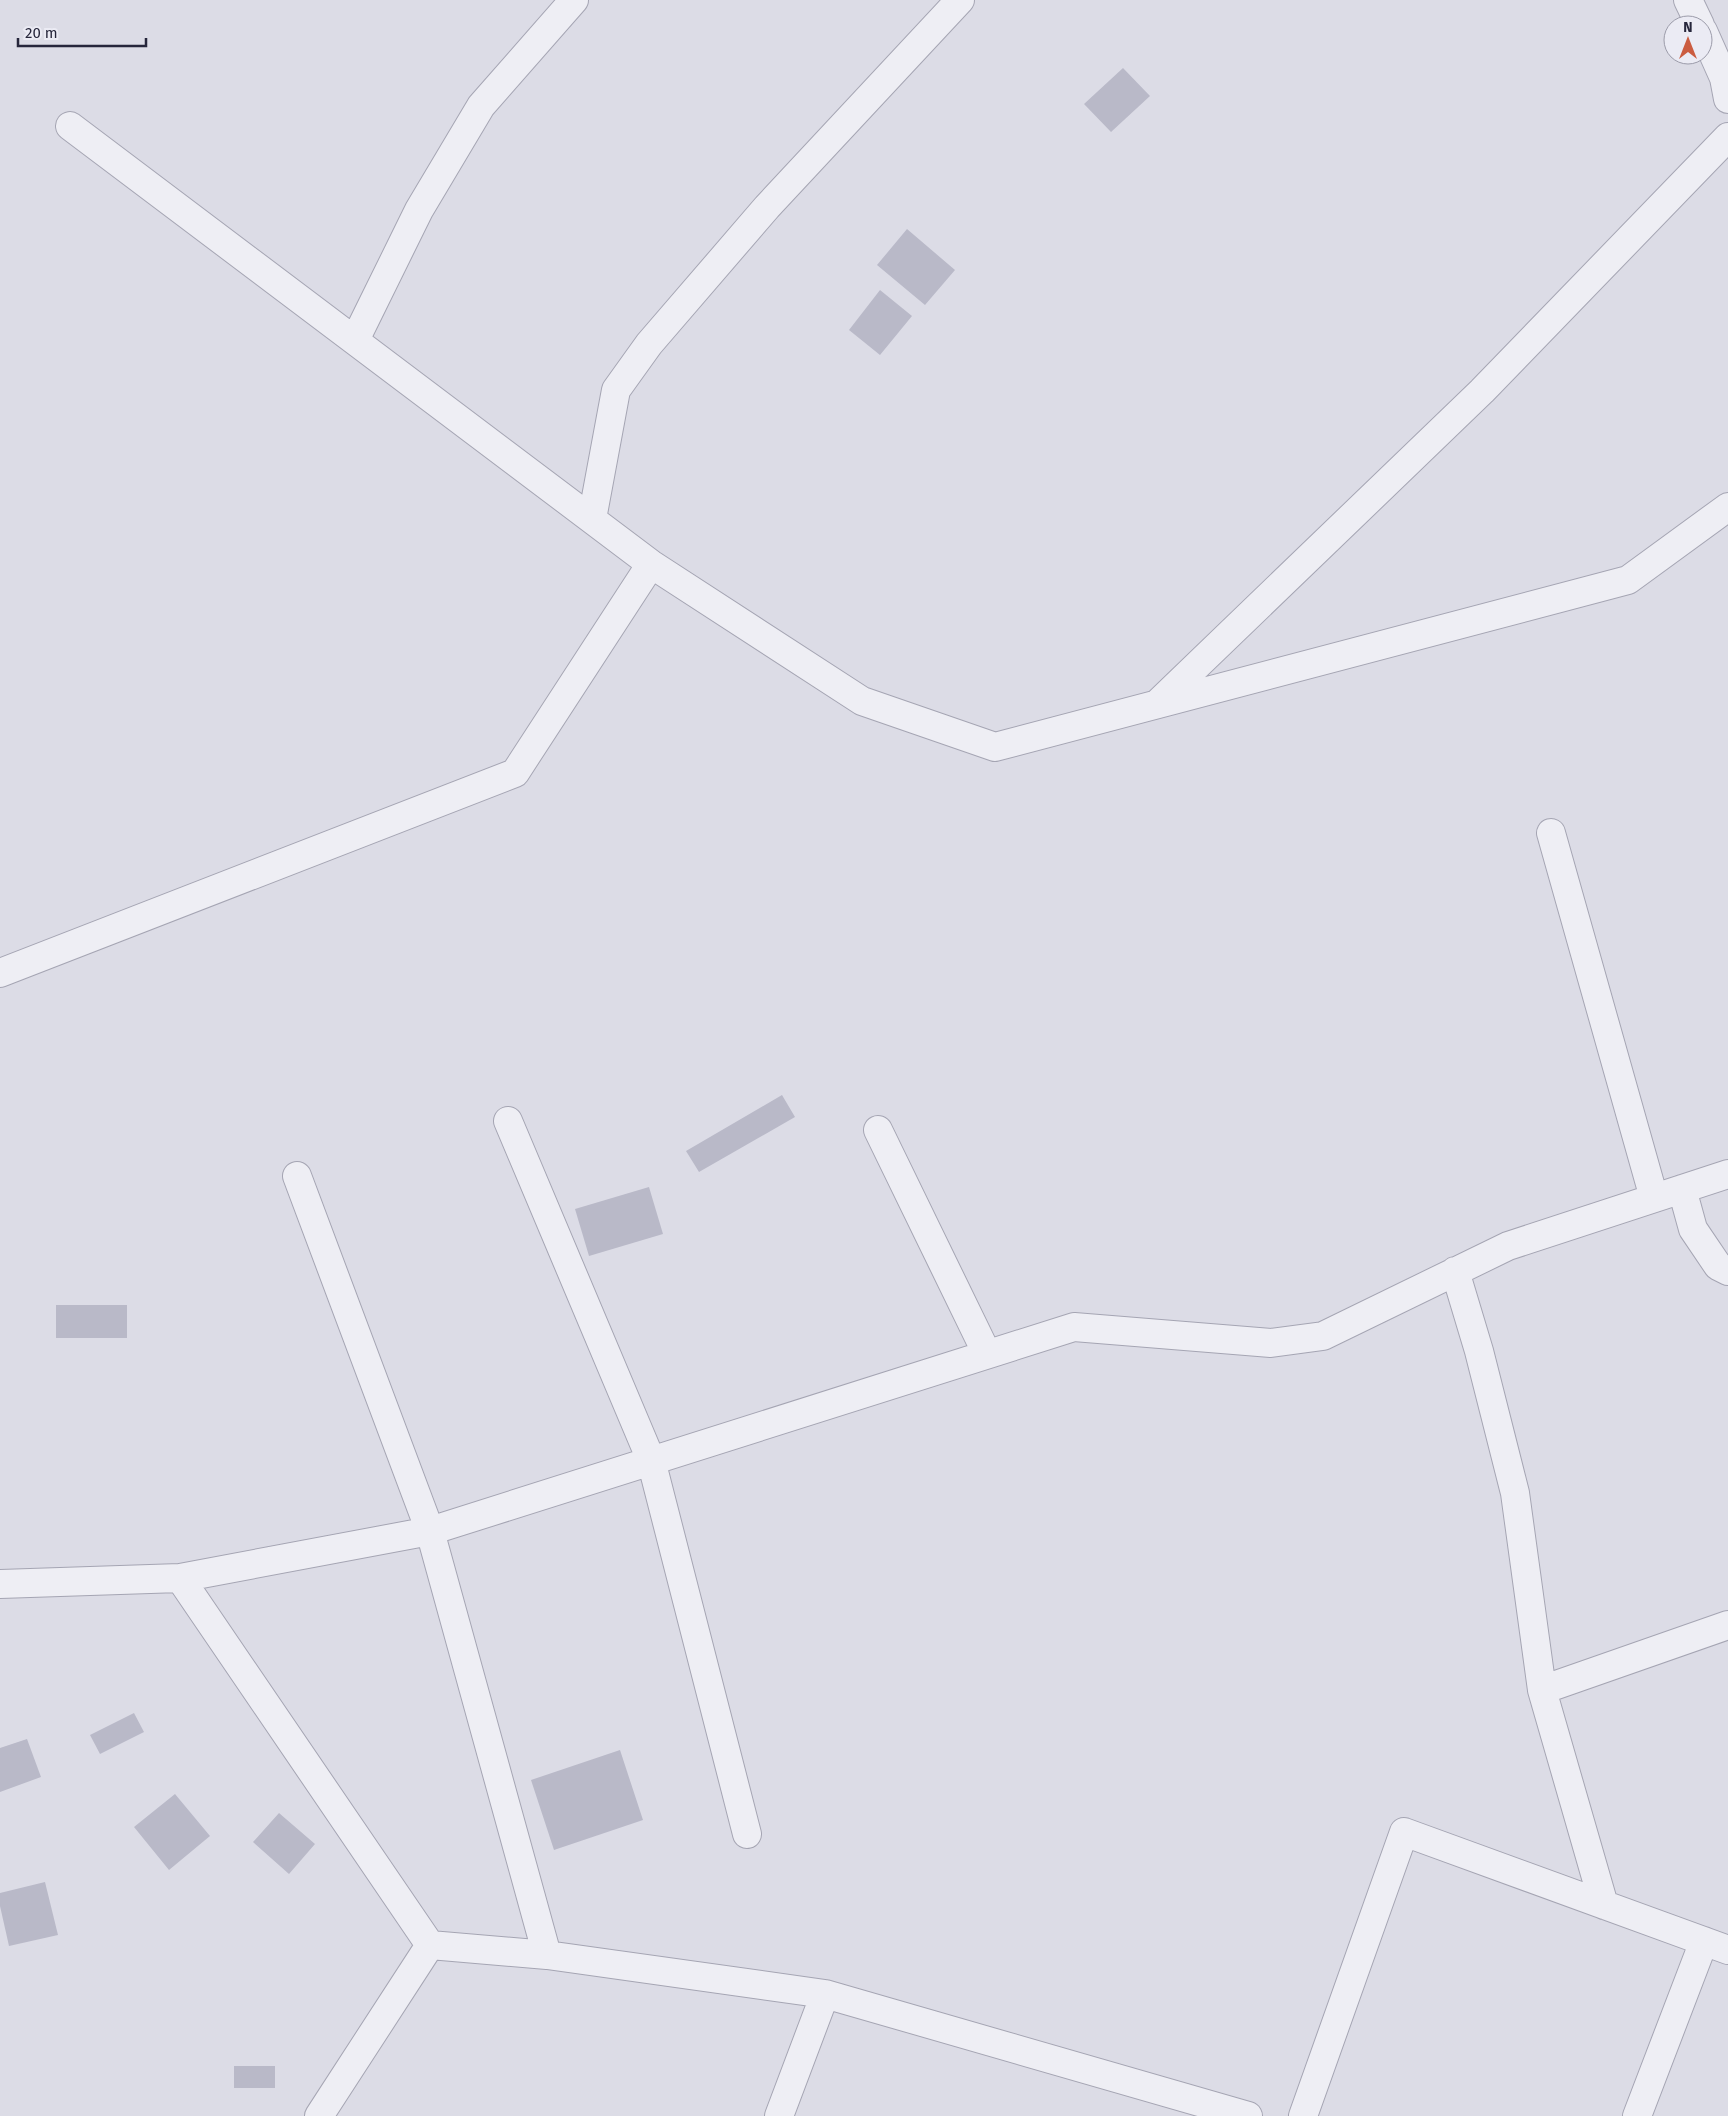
<svg xmlns="http://www.w3.org/2000/svg" width="1728" height="2116" viewBox="0 0 1728 2116" font-family="'Fira Sans',sans-serif">
  <style>
    .building { fill: #b9b9c8 }
    .lines { fill: none; stroke-linecap: round; stroke-linejoin: round }
    .minor-casing { stroke: #a5a5b3; stroke-width: 30 }
    .minor { stroke: #eeeef4; stroke-width: 28 }
  </style>
  <rect width="100%" height="100%" fill="#dcdce6"/>
  <path class="building" d="M1123,68L1150,96L1111,132L1084,104Z
    M907,229L955,270L925,305L877,265Z
    M880,290L912,316L880,355L849,330Z
    M782,1095L795,1117L699,1172L686,1151Z
    M649,1187L663,1234L589,1256L575,1209Z
    M56,1305H127V1338H56Z
    M134,1713L144,1732L100,1754L90,1735Z
    M27,1739L41,1777L0,1792V1748Z
    M620,1750L643,1820L554,1850L531,1780Z
    M175,1794L210,1836L169,1870L134,1827Z
    M279,1813L315,1844L289,1874L253,1842Z
    M45,1882L58,1935L9,1946L0,1906V1893Z
    M234,2066H275V2088H234Z"/>
  <g class="lines">
    <defs>
      <path id="minor" d="M1688,0L1700,25
        M1703,31L1724,78L1728,99
        M70,126L651,564L862,701L995,747L1628,580L1728,507
        M355,340L419,210L481,106L574,0
        M592,519L616,390L649,344L767,207L960,0
        M1157,704L1482,391L1728,137
        M1551,833L1654,1198
        M0,973L515,773L651,564
        M508,1121L651,1460L747,1834
        M878,1130L987,1354
        M297,1176L430,1531L547,1955
        M1682,1189L1693,1229L1718,1266L1728,1271
        M1455,1271L1479,1351L1515,1493L1542,1690L1604,1905
        M180,1578L430,1945L319,2116
        M0,1584L180,1578L430,1531L1074,1327L1271,1343L1323,1336L1508,1246L1728,1174
        M1542,1690L1728,1625
        M430,1945L547,1955L825,1994L1248,2116
        M779,2116L825,1994
        M1303,2116L1404,1832L1728,1950
        M1637,2116L1704,1941"/>
    </defs>
    <use href="#minor" class="minor-casing"/>
    <use href="#minor" class="minor"/>
  </g>
  <g transform="translate(1688 40)"><circle r="24" fill="#ebebf4" stroke="#9c9caa"/>
  <path d="M0-4L9 19L0 12L-9 19Z" fill="#cb5c40"/>
  <text y="-8" font-size="14" font-weight="bold" text-anchor="middle" fill="#26263b">N</text>
  </g>
  <path d="M18 38v8h128v-8" fill="none" stroke="#26263b" stroke-width="2.5"/>
  <text x="25" y="38" font-size="15" fill="#26263b" stroke="#ebebf4" stroke-width="4" paint-order="stroke">20 m</text>
</svg>
